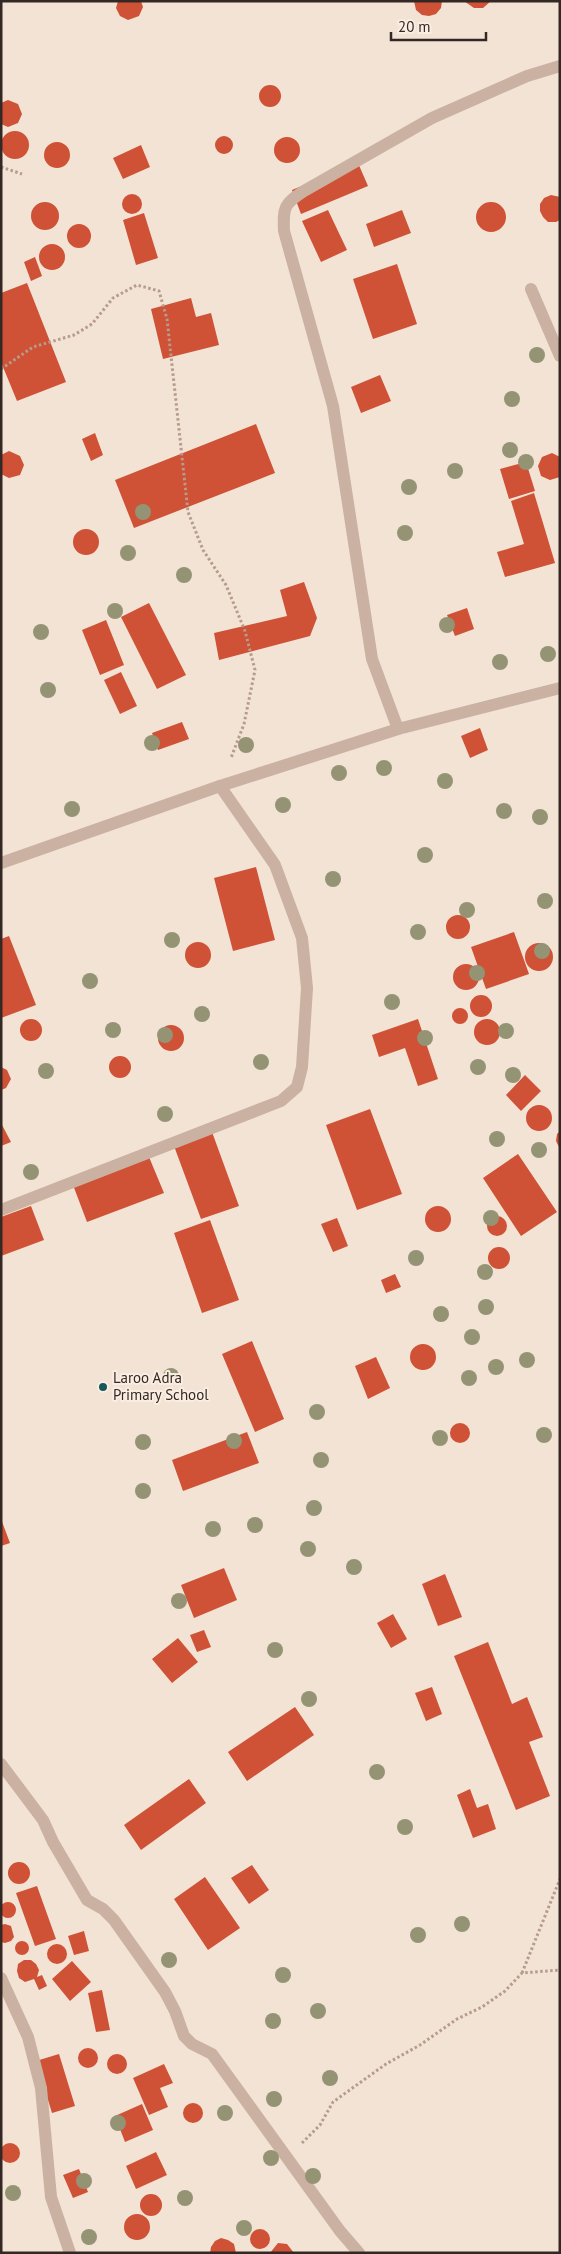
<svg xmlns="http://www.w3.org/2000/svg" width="561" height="2254" viewBox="0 0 561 2254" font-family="'PT Sans',sans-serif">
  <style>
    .building { fill: #cf5136 }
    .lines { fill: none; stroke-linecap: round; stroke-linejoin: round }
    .path { stroke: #b79b8b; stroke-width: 3; stroke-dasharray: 2.5 2.5; stroke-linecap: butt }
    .minor { stroke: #cbb1a1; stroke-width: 12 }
    .tertiary { stroke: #cbb1a1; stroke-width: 12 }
    .tree { fill: #949475 }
    .poi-dot { fill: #175858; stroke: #faede2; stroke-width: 2 }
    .labels { text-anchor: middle; stroke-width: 4; stroke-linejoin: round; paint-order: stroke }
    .poi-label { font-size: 15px; fill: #342824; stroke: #faede2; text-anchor: start }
  </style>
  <rect width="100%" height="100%" fill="#f2e3d5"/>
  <path class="building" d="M118,1H141L143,7L139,16L128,20L120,16L116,8Z
    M414,1H442L441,8L436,14L429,16L422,15L416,10Z
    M464,1H491L483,8H474Z
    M259 96a11 11 0 1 1 22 0a11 11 0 1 1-22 0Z
    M8,100L18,104L22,114L18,123L8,127L1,124V103Z
    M1 145a14 14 0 1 1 28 0a14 14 0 1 1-28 0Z
    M215 145a9 9 0 1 1 18 0a9 9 0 1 1-18 0Z
    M274 150a13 13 0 1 1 26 0a13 13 0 1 1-26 0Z
    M44 155a13 13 0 1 1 26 0a13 13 0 1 1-26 0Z
    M141,145L150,167L123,179L113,158Z
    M358,163L368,186L301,214L292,190Z
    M122 204a10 10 0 1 1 20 0a10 10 0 1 1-20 0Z
    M551,195L560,197V220L556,222H548L543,217L540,211V204L544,198Z
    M31 216a14 14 0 1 1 28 0a14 14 0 1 1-28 0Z
    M476 217a15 15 0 1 1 30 0a15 15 0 1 1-30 0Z
    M328,210L347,250L321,262L302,221Z
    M402,210L411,233L374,247L366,224Z
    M144,213L158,258L136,265L123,220Z
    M67 236a12 12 0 1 1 24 0a12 12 0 1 1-24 0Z
    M39 257a13 13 0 1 1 26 0a13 13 0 1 1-26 0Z
    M35,257L42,276L31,281L24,262Z
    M397,264L417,324L373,339L353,279Z
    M27,283L66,382L17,401L1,362V293Z
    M191,298L196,317L211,313L219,345L163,359L151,309Z
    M380,375L391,401L361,413L351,387Z
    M256,424L275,473L134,528L115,480Z
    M95,433L103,455L91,461L82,439Z
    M9,451L20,456L24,465L20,475L9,478L1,474V455Z
    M552,453L560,457V477L550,480L541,476L538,466L542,457Z
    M526,462L535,491L509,499L500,469Z
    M534,493L555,563L505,577L497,552L524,544L511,501Z
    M73 542a13 13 0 1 1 26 0a13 13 0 1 1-26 0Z
    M304,582L317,618L310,636L219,660L214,633L287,616L280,590Z
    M149,603L186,675L157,689L121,617Z
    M467,608L474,629L455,636L447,615Z
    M106,620L124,665L100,675L82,630Z
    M121,672L137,706L120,714L104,680Z
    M182,722L189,739L158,750L152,733Z
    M480,728L488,750L470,758L461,736Z
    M256,867L275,940L233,951L214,878Z
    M446 927a12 12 0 1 1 24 0a12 12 0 1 1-24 0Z
    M514,932L529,974L486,989L471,947Z
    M9,936L36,1005L1,1018V939Z
    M185 955a13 13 0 1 1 26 0a13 13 0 1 1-26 0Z
    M525 957a14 14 0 1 1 28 0a14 14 0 1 1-28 0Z
    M453 977a13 13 0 1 1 26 0a13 13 0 1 1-26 0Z
    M470 1006a11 11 0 1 1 22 0a11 11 0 1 1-22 0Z
    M452 1016a8 8 0 1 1 16 0a8 8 0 1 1-16 0Z
    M20 1030a11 11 0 1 1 22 0a11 11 0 1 1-22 0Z
    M418,1019L438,1079L418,1086L405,1048L379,1057L372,1035Z
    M474 1032a13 13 0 1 1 26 0a13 13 0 1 1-26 0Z
    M158 1038a13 13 0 1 1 26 0a13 13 0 1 1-26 0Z
    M109 1067a11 11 0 1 1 22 0a11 11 0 1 1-22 0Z
    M1,1067L7,1070L11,1079L6,1088L1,1090Z
    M525,1075L541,1091L521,1111L506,1095Z
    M526 1118a13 13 0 1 1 26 0a13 13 0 1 1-26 0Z
    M370,1109L402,1194L357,1210L326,1125Z
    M1,1123L11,1142L1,1146Z
    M560,1131V1149L556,1141L557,1134Z
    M212,1132L239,1206L201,1219L174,1146Z
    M518,1154L557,1212L521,1236L483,1178Z
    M149,1157L164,1193L87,1222L73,1185Z
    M31,1206L44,1240L1,1256V1217Z
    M425 1219a13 13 0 1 1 26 0a13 13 0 1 1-26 0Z
    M487 1226a10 10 0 1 1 20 0a10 10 0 1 1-20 0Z
    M337,1218L348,1246L333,1252L321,1224Z
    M210,1220L239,1300L202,1313L174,1233Z
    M488 1258a11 11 0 1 1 22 0a11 11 0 1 1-22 0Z
    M395,1274L401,1287L386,1293L381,1280Z
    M252,1341L284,1419L255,1432L222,1354Z
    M410 1357a13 13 0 1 1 26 0a13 13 0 1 1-26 0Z
    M376,1357L390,1388L368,1399L355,1366Z
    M450 1433a10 10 0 1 1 20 0a10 10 0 1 1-20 0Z
    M247,1432L259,1463L183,1491L172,1460Z
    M1,1519L10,1543L1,1546Z
    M224,1568L237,1600L194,1618L181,1585Z
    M445,1574L462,1617L438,1626L422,1584Z
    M393,1614L407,1639L391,1648L377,1623Z
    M204,1630L211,1647L197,1652L190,1635Z
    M178,1638L198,1662L172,1683L152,1659Z
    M488,1642L512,1704L527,1697L543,1737L529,1742L550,1796L516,1810L454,1656Z
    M432,1687L442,1714L426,1721L415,1693Z
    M295,1707L314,1735L247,1781L228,1752Z
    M189,1779L206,1803L141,1850L124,1825Z
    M470,1789L477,1808L488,1804L496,1829L473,1838L457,1795Z
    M8 1873a11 11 0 1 1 22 0a11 11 0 1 1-22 0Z
    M252,1865L269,1890L249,1904L231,1878Z
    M205,1877L240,1928L208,1950L174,1899Z
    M37,1886L56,1939L35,1946L16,1893Z
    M0 1910a8 8 0 1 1 16 0a8 8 0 1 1-16 0Z
    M5,1924L11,1926L14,1937L11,1941L5,1943L1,1942V1925Z
    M84,1931L89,1951L74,1955L68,1936Z
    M15 1948a7 7 0 1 1 14 0a7 7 0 1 1-14 0Z
    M47 1954a10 10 0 1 1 20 0a10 10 0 1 1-20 0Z
    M24,1960H31L36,1964L39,1970L37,1977L42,1975L47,1986L39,1990L34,1979L25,1982L19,1978L17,1971L18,1964Z
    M72,1961L91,1982L70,2001L52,1979Z
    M102,1990L110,2030L96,2032L88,1993Z
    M78 2058a10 10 0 1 1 20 0a10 10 0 1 1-20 0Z
    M59,2054L75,2106L52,2113L36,2061Z
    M107 2064a10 10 0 1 1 20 0a10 10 0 1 1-20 0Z
    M164,2064L173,2083L160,2088L168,2107L149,2115L133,2078Z
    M183 2113a10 10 0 1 1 20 0a10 10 0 1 1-20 0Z
    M142,2104L153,2130L125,2142L115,2116Z
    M0 2153a10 10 0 1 1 20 0a10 10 0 1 1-20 0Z
    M156,2152L167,2175L136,2189L126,2166Z
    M79,2169L88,2192L73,2198L63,2175Z
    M140 2205a11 11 0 1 1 22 0a11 11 0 1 1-22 0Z
    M124 2227a13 13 0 1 1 26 0a13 13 0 1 1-26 0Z
    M250 2239a10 10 0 1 1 20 0a10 10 0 1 1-20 0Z
    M221,2238L228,2240L234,2244L236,2253H210L211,2247L215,2241Z
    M278,2243L287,2244L294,2253H270Z"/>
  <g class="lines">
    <path class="path" d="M1,167L22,174
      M1,369L33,347L74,335L92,324L113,298L137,285L159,291L167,319L188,512L203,550L226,585L245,631L255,670L244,724L231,758
      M522,1973L560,1879
      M302,2143L320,2125L333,2102L386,2064L420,2045L457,2019L482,2007L505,1991L522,1973L560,1970"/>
    <path class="minor" d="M531,289L560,356
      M398,729L372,659L333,406L284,231C283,207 284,204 304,191L432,118L527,76L560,66
      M1,1210L281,1101L297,1087L302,1067L307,988L302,938L275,865L220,786
      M1,1764L43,1820L53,1842L87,1900L103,1909L114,1920L165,1992L175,2011L184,2036L192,2044L212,2054L340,2231L359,2253
      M1,1978L28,2037L41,2088L51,2197L70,2253"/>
    <path class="tertiary" d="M1,863L220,786L398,729L560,688"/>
  </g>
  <g class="tree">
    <circle cx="537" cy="355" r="8"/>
    <circle cx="512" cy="399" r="8"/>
    <circle cx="510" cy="450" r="8"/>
    <circle cx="526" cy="462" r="8"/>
    <circle cx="455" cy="471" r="8"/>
    <circle cx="409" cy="487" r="8"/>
    <circle cx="143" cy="512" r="8"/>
    <circle cx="405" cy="533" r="8"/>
    <circle cx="128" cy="553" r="8"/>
    <circle cx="184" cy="575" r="8"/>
    <circle cx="115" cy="611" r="8"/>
    <circle cx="447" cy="625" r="8"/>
    <circle cx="41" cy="632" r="8"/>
    <circle cx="548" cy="654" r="8"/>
    <circle cx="500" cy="662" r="8"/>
    <circle cx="48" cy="690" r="8"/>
    <circle cx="152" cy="743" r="8"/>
    <circle cx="246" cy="745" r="8"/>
    <circle cx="384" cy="768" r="8"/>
    <circle cx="339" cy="773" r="8"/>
    <circle cx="445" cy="781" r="8"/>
    <circle cx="283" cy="805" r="8"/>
    <circle cx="72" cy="809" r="8"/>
    <circle cx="504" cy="811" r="8"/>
    <circle cx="540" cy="817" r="8"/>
    <circle cx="425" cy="855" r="8"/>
    <circle cx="333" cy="879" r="8"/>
    <circle cx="545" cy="901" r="8"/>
    <circle cx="467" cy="910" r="8"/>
    <circle cx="418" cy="932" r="8"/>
    <circle cx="172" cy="940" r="8"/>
    <circle cx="542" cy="951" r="8"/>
    <circle cx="477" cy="973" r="8"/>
    <circle cx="90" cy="981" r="8"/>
    <circle cx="392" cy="1002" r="8"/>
    <circle cx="202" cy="1014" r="8"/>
    <circle cx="113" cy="1030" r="8"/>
    <circle cx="506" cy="1031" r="8"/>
    <circle cx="165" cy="1035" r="8"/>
    <circle cx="425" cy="1038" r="8"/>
    <circle cx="261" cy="1062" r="8"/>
    <circle cx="478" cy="1067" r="8"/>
    <circle cx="46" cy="1071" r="8"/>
    <circle cx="513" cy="1075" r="8"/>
    <circle cx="165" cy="1114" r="8"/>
    <circle cx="497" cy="1139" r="8"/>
    <circle cx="539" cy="1150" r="8"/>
    <circle cx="31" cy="1172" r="8"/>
    <circle cx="491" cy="1218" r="8"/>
    <circle cx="416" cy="1258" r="8"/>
    <circle cx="485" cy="1272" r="8"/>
    <circle cx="486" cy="1307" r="8"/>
    <circle cx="441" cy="1314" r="8"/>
    <circle cx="472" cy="1337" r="8"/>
    <circle cx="527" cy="1360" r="8"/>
    <circle cx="496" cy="1367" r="8"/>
    <circle cx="171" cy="1376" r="8"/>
    <circle cx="469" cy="1378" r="8"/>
    <circle cx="317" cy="1412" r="8"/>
    <circle cx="544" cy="1435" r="8"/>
    <circle cx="440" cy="1438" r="8"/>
    <circle cx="234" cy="1441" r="8"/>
    <circle cx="143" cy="1442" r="8"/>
    <circle cx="321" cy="1460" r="8"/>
    <circle cx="143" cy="1491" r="8"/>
    <circle cx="314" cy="1508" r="8"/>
    <circle cx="255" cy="1525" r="8"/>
    <circle cx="213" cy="1529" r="8"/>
    <circle cx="308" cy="1549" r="8"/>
    <circle cx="354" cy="1567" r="8"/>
    <circle cx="179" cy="1601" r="8"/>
    <circle cx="275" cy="1650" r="8"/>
    <circle cx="309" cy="1699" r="8"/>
    <circle cx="377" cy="1772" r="8"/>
    <circle cx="405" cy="1827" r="8"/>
    <circle cx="462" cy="1924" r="8"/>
    <circle cx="418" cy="1935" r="8"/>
    <circle cx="169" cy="1960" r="8"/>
    <circle cx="283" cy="1975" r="8"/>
    <circle cx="318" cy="2011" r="8"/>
    <circle cx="273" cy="2021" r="8"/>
    <circle cx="330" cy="2078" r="8"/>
    <circle cx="274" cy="2099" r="8"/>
    <circle cx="225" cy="2113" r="8"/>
    <circle cx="118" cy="2123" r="8"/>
    <circle cx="271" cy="2158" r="8"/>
    <circle cx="313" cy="2176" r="8"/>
    <circle cx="84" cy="2181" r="8"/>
    <circle cx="13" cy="2193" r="8"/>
    <circle cx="185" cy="2198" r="8"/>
    <circle cx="244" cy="2228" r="8"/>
    <circle cx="89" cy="2237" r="8"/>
  </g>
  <circle class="poi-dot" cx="103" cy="1387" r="5"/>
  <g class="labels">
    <g class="poi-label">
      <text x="113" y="1383">Laroo Adra<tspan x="113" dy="17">Primary School</tspan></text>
    </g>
  </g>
  <rect width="561" height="2254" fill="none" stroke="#342824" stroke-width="5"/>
  <path d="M391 32v8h95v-8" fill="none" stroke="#342824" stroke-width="2.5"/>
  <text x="398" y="32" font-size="15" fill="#342824" stroke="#faede2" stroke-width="4" paint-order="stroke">20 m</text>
</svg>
